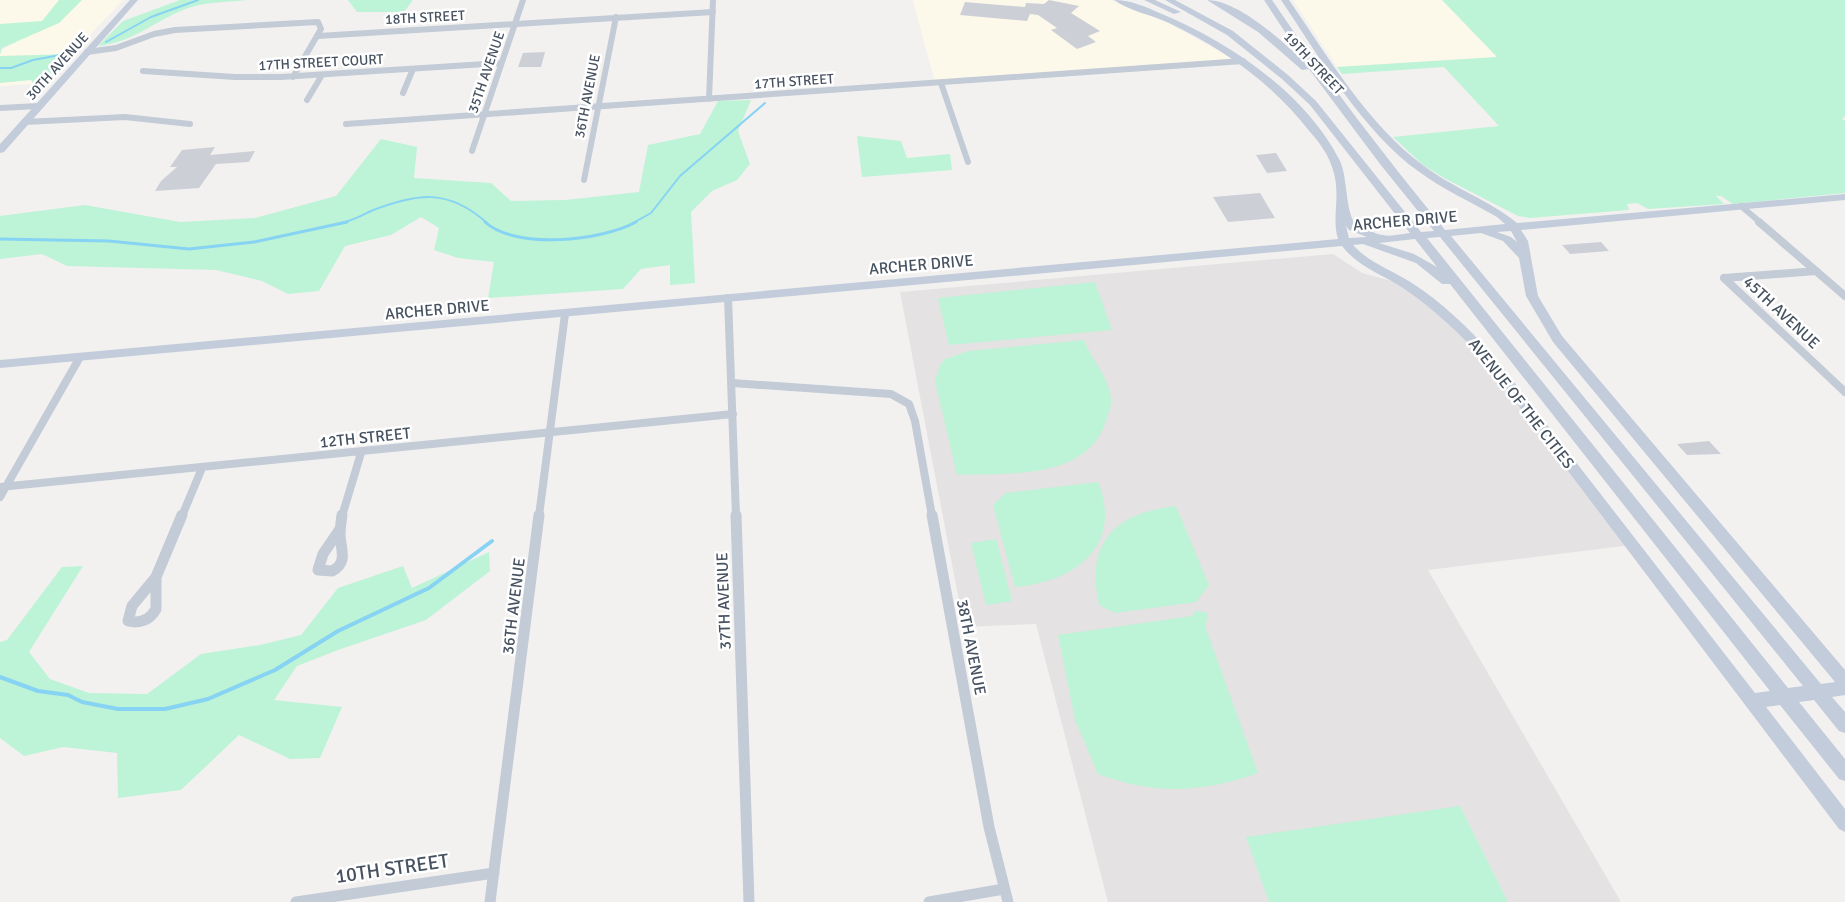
<svg xmlns="http://www.w3.org/2000/svg" width="1845" height="902" viewBox="0 0 1845 902" font-family="Signika,sans-serif">
  <style>
    .commercial { fill: #fdf9ea }
    .education { fill: #e4e2e2 }
    .green { fill: #bdf3d6 }
    .lines { fill: none; stroke-linecap: round; stroke-linejoin: round }
    .stream-far2 { stroke: #87d3f3; stroke-width: 2 }
    .stream-far1 { stroke: #87d3f3; stroke-width: 3 }
    .stream { stroke: #87d3f3; stroke-width: 4 }
    .building { fill: #cccfd6 }
    .street-far2 { stroke: #c3cbd6; stroke-width: 6 }
    .street-far1 { stroke: #c3cbd6; stroke-width: 8 }
    .street { stroke: #c3cbd6; stroke-width: 11 }
    .secondary { fill: #c2ccdb; fill-rule: evenodd }
    .labels { text-anchor: middle; stroke-width: 5; stroke-linejoin: round; paint-order: stroke }
    .far-street-label { font-size: 14px; fill: #475260; stroke: #fff }
    .street-label { font-size: 16px; fill: #475260; stroke: #fff }
    .near-street-label { font-size: 20px; fill: #475260; stroke: #fff }
  </style>
  <rect width="100%" height="100%" fill="#f3f1f0"/>
  <path class="commercial" d="M0,0H123L44,83L0,86V51L17,42L0,43Z
    M913,0H1110L1161,19L1235,60L936,86Z
    M1293,0H1442L1497,57L1337,67Z"/>
  <path class="education" d="M1333,254L1362,273L1406,285L1469,336L1632,545L1428,570L1621,902H1108L1036,624L964,627L900,292Z"/>
  <path class="green" d="M59,0H82L59,23L2,48L0,55V24L42,21Z
    M180,0H248C227,2 202,2 183,10C154,22 131,43 98,46L123,21Z
    M348,0H413L404,12H357Z
    M1442,0H1845V116L1842,119L1845,121V193L1733,204L1721,196H1716L1724,204L1648,209L1637,203L1627,204L1629,210L1530,218L1518,216L1444,178L1423,165L1393,137L1499,126L1444,67L1342,74L1337,67L1497,57Z
    M75,54L43,88H36L31,80L0,83V56Z
    M751,100L738,131L750,164L737,180L712,191L691,212L695,283L670,285V265L641,269L623,289L488,298L494,262L458,258L434,250L439,228L421,217L391,235L345,246L319,291L288,294L262,281L216,270L67,266L42,254L0,259V216L85,205L180,222L255,218L336,196L381,139L417,147L414,178L491,183L511,201L565,200L639,192L648,145L700,134L718,101Z
    M857,136L901,141L907,158L950,154L952,170L862,177Z
    M1095,282L1112,330L949,345L938,298Z
    M1084,340C1092,360 1108,376 1111,398C1112,405 1108,414 1106,421C1087,481 1006,473 957,475L935,381L940,365L945,359L969,351Z
    M1098,482C1124,547 1074,582 1015,587L993,505L1006,493Z
    M1176,506L1209,585L1196,602L1115,613L1099,605C1085,542 1115,513 1176,506Z
    M996,539L1012,601L986,605L971,543Z
    M489,552L490,571L426,620L338,650L297,666L274,700L342,707L320,758L290,759L239,735L181,790L118,798L117,753L63,747L24,756L0,738V642L7,640L62,567L83,566L29,652L50,679L89,693L147,694L201,654L260,645L301,635L338,588L403,566L412,588Z
    M1195,611L1206,612L1208,616L1205,626L1258,773C1203,793 1153,795 1098,774L1075,720L1058,635L1192,616Z
    M1460,806L1508,902H1269L1246,837Z"/>
  <g class="lines">
    <path class="stream-far2" d="M106,42L151,17L198,0
      M0,68H11L33,60L76,52
      M341,223C352,221 361,216 371,211C417,193 448,188 487,223
      M633,223L651,213L680,176L765,103"/>
    <path class="stream-far1" d="M485,222C516,250 601,241 636,222
      M0,239L109,241L189,249L254,242L347,222"/>
    <path class="stream" d="M0,677L38,691L68,695L82,702L118,709H165L208,699L275,670L338,631L429,588L492,541"/>
  </g>
  <path class="building" d="M1049,0L1079,6L1071,13L1100,31L1088,36L1096,42L1077,49L1051,30L1057,28L1038,15L1030,14L1027,21L960,15L965,2L1025,7L1026,3L1044,4Z
    M545,52L541,67H518L523,53Z
    M215,147L210,155L255,151L249,162L216,164L199,188L155,191L161,181L177,167H170L182,150Z
    M1276,153L1287,171L1267,173L1256,155Z
    M1260,193L1275,218L1228,222L1213,197Z
    M1601,242L1609,251L1570,254L1562,245Z
    M1709,441L1721,454L1687,455L1677,444Z"/>
  <g class="lines">
    <path class="street-far2" d="M318,36L713,12
      M87,52L116,48L154,34L175,30L318,22L321,29L293,77
      M143,71L235,77H281L501,63
      M941,83L968,162
      M403,93L413,69
      M709,99L713,0
      M307,100L322,75
      M0,108L39,106
      M25,122L125,117L190,124
      M346,124L1243,61
      M472,151L523,0
      M584,180L616,17
      M1741,206L1761,223"/>
    <path class="street-far1" d="M1759,222L1845,296
      M1724,278L1845,392
      M1724,278L1816,271
      M728,298L736,516
      M732,383L891,394L909,404L915,421L932,516
      M0,487L733,414
      M0,497L80,357
      M182,516L202,468
      M342,516L361,453
      M539,516L565,314"/>
    <path class="street" d="M736,515L749,902
      M932,515L989,827L1008,902
      M340,529L323,554L318,570L332,571C348,563 341,550 340,535C340,529 341,522 342,515
      M156,577V609C150,620 140,624 128,621L132,606Z
      M156,577L182,515
      M296,902L494,873
      M490,902L539,515
      M929,902L1004,889"/>
    <path class="secondary" d="M130,0H138L4,152L0,153V144Z
      M1114,0C1131,0 1146,7 1162,14C1229,42 1306,93 1340,161C1348,178 1345,215 1357,226C1360,228 1363,228 1366,229C1371,231 1378,235 1383,235C1390,237 1402,234 1410,233L1310,105L1282,79L1227,35L1165,0H1175L1233,31L1288,75L1316,101L1421,232L1434,231L1380,164L1309,69L1302,70L1258,32L1207,0C1238,0 1284,42 1306,64L1264,0H1272C1326,80 1384,155 1445,230L1505,224L1497,217C1471,202 1442,189 1418,171C1364,133 1318,55 1281,0H1289C1329,58 1367,124 1424,166C1453,188 1489,200 1517,223L1845,194V200L1521,230L1528,241L1538,296L1562,336L1845,670V695L1832,697L1845,712V733L1839,731L1814,700L1799,702L1845,759V781L1839,779L1780,705L1766,707L1845,809V832L1839,829L1484,360C1460,334 1433,308 1403,288C1382,274 1358,267 1342,246L0,368V360L1338,239C1331,217 1342,194 1332,167C1328,154 1319,142 1310,132C1273,84 1224,49 1169,23C1152,15 1129,11 1114,0ZM1346,226L1349,230L1367,237L1349,238ZM1511,231L1517,242L1511,237L1497,232ZM1481,233L1503,241L1519,258L1526,296L1553,342L1835,682L1821,684L1451,236ZM1440,237L1803,686L1788,688L1427,238ZM1415,239L1437,267L1414,254L1379,243ZM1363,244L1416,263L1442,284H1450L1770,691L1755,693L1492,354C1468,328 1442,302 1412,283C1392,270 1369,263 1353,245Z
      M1144,0H1155L1181,12L1174,14Z"/>
  </g>
  <g class="labels">
    <g class="far-street-label">
      <text transform="translate(425 17) rotate(-3)" y="5">18TH STREET</text>
      <text transform="translate(321 62) rotate(-3)" y="5">17TH STREET COURT</text>
      <text transform="translate(1314 63) rotate(47)" y="5">19TH STREET</text>
      <text transform="translate(57 66) rotate(-48)" y="5">30TH AVENUE</text>
      <text transform="translate(486 72) rotate(-71)" y="5">35TH AVENUE</text>
      <text transform="translate(794 81) rotate(-4)" y="5">17TH STREET</text>
      <text transform="translate(587 96) rotate(-79)" y="5">36TH AVENUE</text>
    </g>
    <g class="street-label">
      <text transform="translate(1405 220) rotate(-5)" y="6">ARCHER DRIVE</text>
      <text transform="translate(921 264) rotate(-5)" y="6">ARCHER DRIVE</text>
      <text transform="translate(437 309) rotate(-5)" y="6">ARCHER DRIVE</text>
      <text transform="translate(1782 312) rotate(43)" y="6">45TH AVENUE</text>
      <text transform="translate(1522 403) rotate(52)" y="6">AVENUE OF THE CITIES</text>
      <text transform="translate(365 437) rotate(-6)" y="6">12TH STREET</text>
      <text transform="translate(723 601) rotate(-92)" y="6">37TH AVENUE</text>
      <text transform="translate(513 606) rotate(-83)" y="6">36TH AVENUE</text>
      <text transform="translate(972 647) rotate(79)" y="6">38TH AVENUE</text>
    </g>
    <g class="near-street-label">
      <text transform="translate(392 868) rotate(-8)" y="7">10TH STREET</text>
    </g>
  </g>
</svg>
